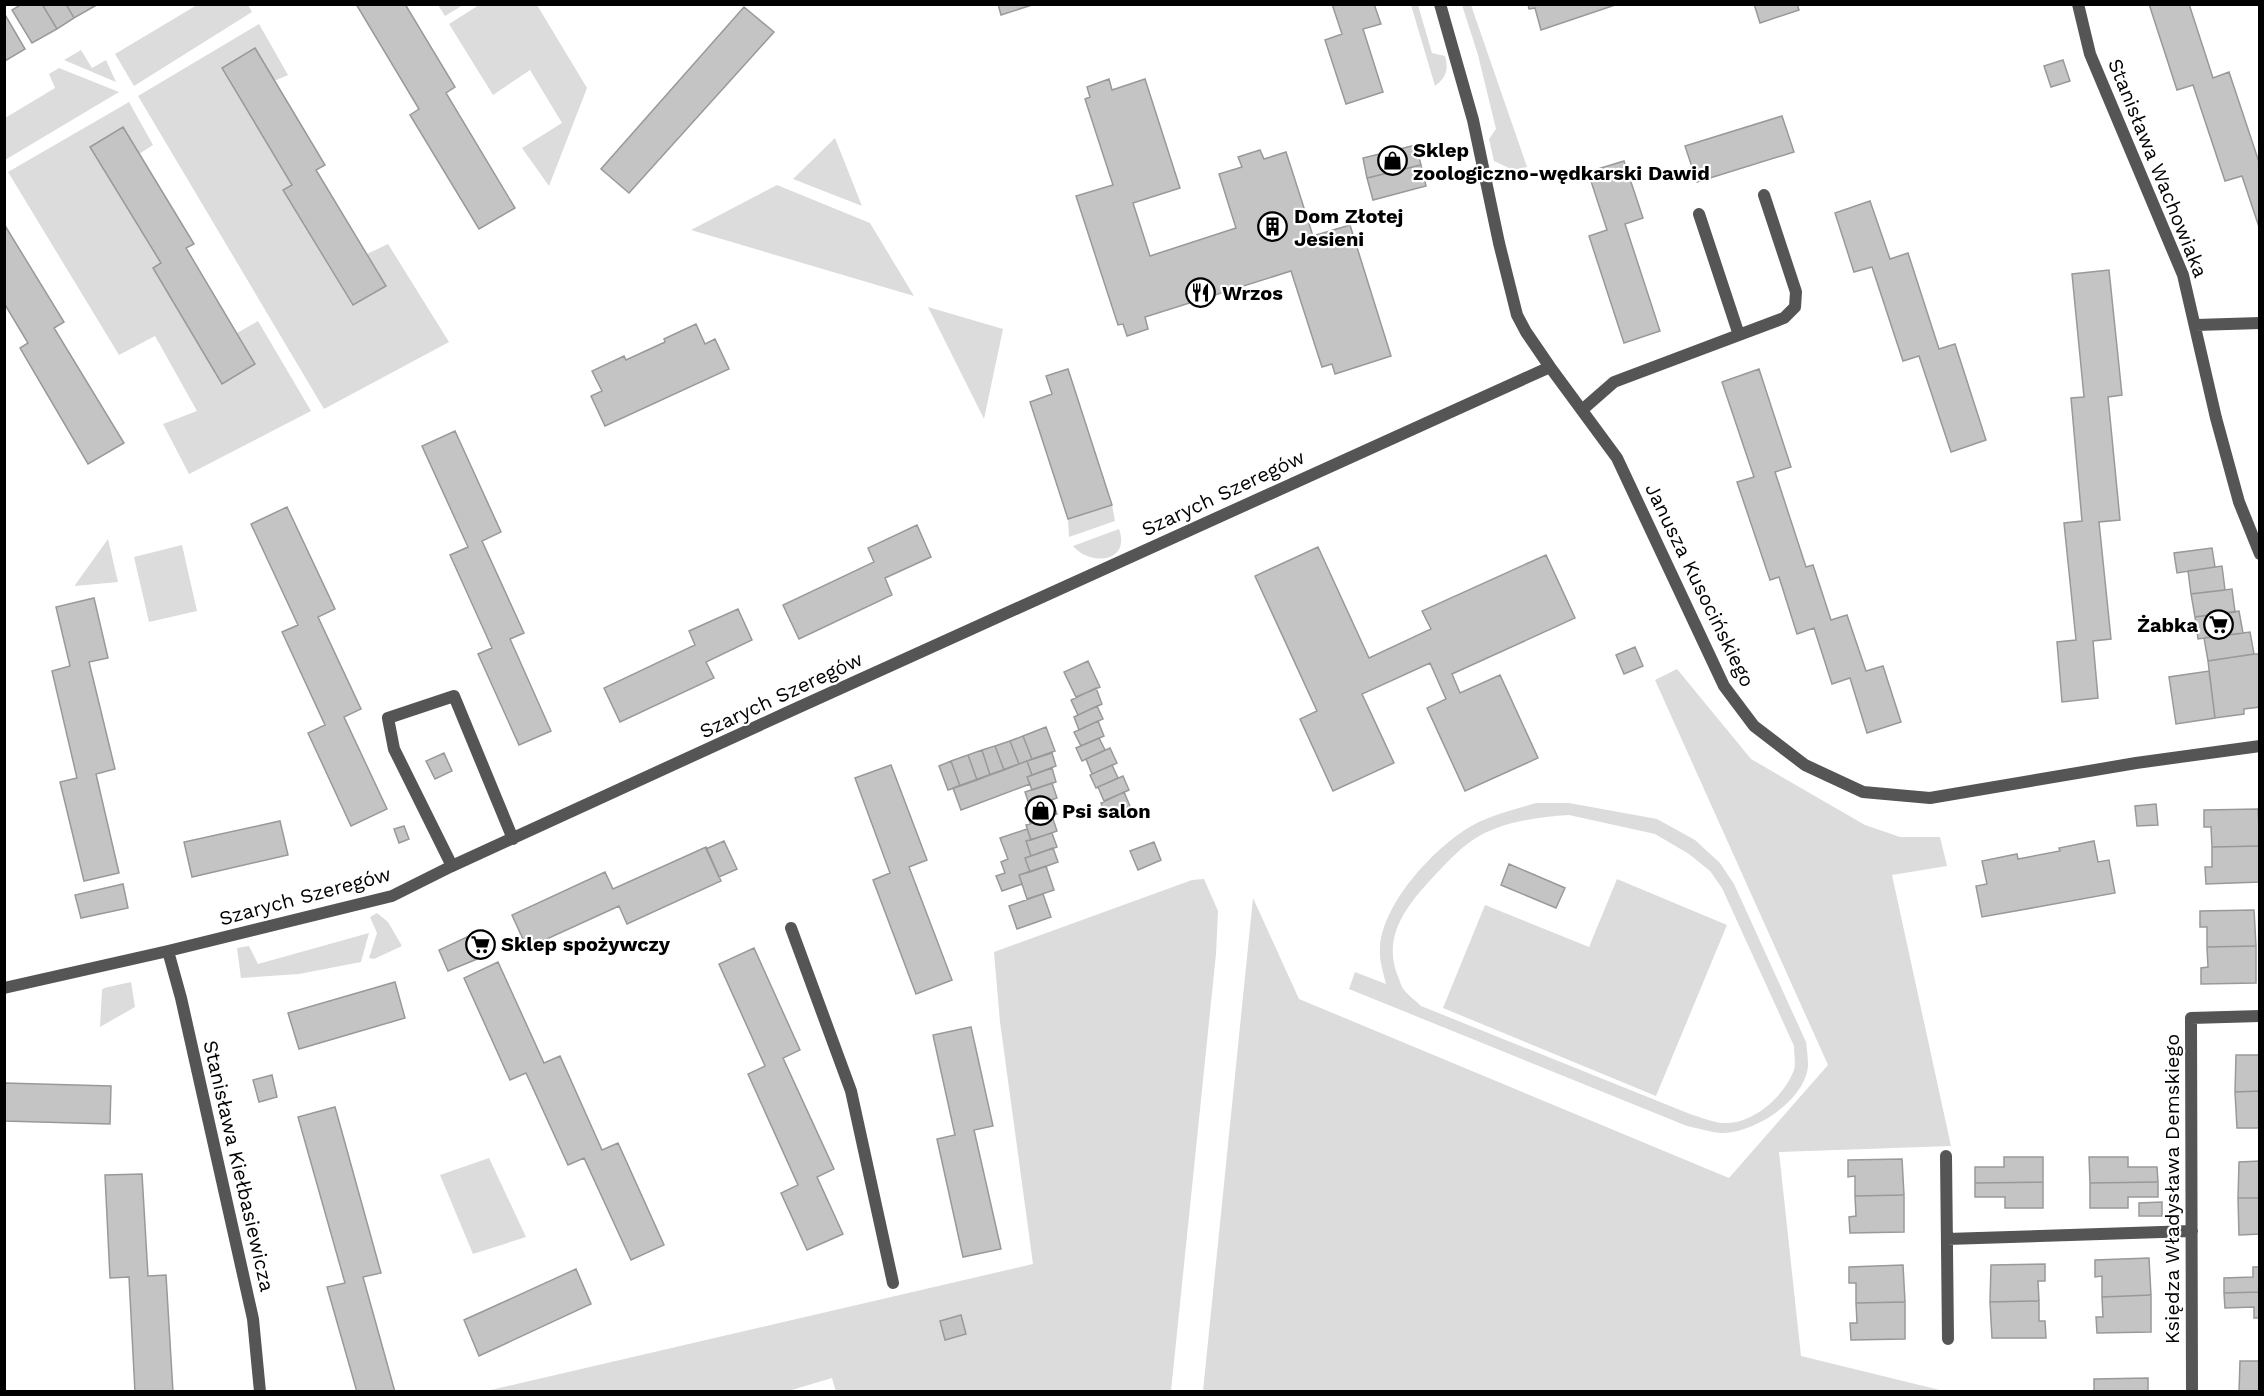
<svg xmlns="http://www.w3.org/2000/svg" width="2264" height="1396" viewBox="0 0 2264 1396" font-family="'Work Sans',sans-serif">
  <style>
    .green { fill: #dcdcdc; fill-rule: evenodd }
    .building { fill: #c4c4c4; stroke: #999; stroke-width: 1.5 }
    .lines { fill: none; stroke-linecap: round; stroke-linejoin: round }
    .minor { stroke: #555; stroke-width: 12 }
    .labels { text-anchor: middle; stroke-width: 4.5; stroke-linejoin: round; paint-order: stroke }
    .poi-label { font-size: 20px; font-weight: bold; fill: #000; stroke: #fff; text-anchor: start }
    .street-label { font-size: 20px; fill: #000; stroke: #fff }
  </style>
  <rect width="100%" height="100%" fill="#fff"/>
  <path class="green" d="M197,5H248L252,12L134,86L115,54Z
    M438,5H463L445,16Z
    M479,5H537L587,88L549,186L522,148L562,123L530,70L493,95L449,24Z
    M1411,5H1418L1432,53L1445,56C1449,69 1446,78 1435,86Z
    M1462,5H1471L1527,167L1513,170L1494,161L1489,139L1496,129L1478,55Z
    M259,24L288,75L274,81L255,48L222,69L292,185L283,191L352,305L385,286L367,254L388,244L449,342L324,409L138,96Z
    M81,50L92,68L106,60L116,82L64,60Z
    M59,68L119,92L5,160V118L55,88L49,74Z
    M129,102L153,145L139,154L123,127L91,147L161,263L153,269L222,383L255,364L237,333L258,321L311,411L189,474L163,424L197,411L155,336L119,355L8,172Z
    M835,138L862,206L793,179Z
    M777,185L870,223L914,296L691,230Z
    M928,307L1003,329L984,419Z
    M1112,505L1115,521L1069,537L1068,519Z
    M1119,529C1131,562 1091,567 1073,546Z
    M108,539L118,582L75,586V585Z
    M182,545L197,611L149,622L134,557Z
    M1677,669L1751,759L1865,825L1900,837H1940L1947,866L1892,875L1951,1146L1779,1152L1801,1356L1944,1391H1203L1253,898L1299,999L1729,1178L1828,1065L1655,680Z
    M1536,803H1569L1657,819L1695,840L1720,863L1734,884L1806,1042C1807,1050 1808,1058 1808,1066C1805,1100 1756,1132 1723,1133C1712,1133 1698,1128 1687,1126L1349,989L1355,972L1386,984C1383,972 1379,960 1380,948C1382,903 1437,844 1475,824C1494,814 1516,809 1536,803ZM1569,815L1655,834L1689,854L1710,871L1722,888L1794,1046C1794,1054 1796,1063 1794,1070C1784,1097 1752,1125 1722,1123C1712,1122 1700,1117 1690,1114L1421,1006C1415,1000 1406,994 1402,987C1400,983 1399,978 1397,974C1382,933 1410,902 1436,874C1449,860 1464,844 1481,835C1508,821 1539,817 1569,815Z
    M1204,879L1218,911L1216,954L1171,1391L836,1392L832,1378L785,1392H482L1033,1264L1000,1022L994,952L1192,880Z
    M1617,879L1727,925L1656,1096L1443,1008L1485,905L1589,947Z
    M377,913L388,922L402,946L374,959L369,958L377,933L370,917Z
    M369,933L361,962L299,974L241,978L237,948L249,946L258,964Z
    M131,982L135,1007L100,1027L102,990L104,988Z
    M489,1158L526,1237L473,1254L440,1175Z"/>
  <path class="building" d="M22,4H42L57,29L32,43L12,10Z
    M42,4H66L74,18L57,29Z
    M66,4H94L95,6L74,18Z
    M356,4H405L455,87L446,93L515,208L479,229L410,115L419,109Z
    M998,4H1035L1001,15Z
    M1332,4H1374L1381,24L1363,29L1383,92L1346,104L1325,40L1342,34Z
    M1528,4H1618L1541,30L1535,8L1529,9Z
    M1754,4H1797L1799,10L1760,23Z
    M2149,4H2189L2213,78L2229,72L2260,165V230L2242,176L2225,181L2193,85L2177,90Z
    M744,7L774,32L629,193L601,169Z
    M4,13L25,49L5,61L4,59Z
    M255,48L325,165L316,170L386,286L353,305L283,190L292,185L222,68Z
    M2063,60L2070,81L2051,87L2044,66Z
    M1109,79L1112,90L1145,79L1180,188L1133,203L1150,256L1236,228L1219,174L1242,167L1238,157L1260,150L1264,159L1286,152L1313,236L1350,225L1391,356L1335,374L1332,364L1322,367L1291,271L1145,317L1148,329L1127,336L1123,324L1118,325L1076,196L1113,185L1085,99L1090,97L1087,87Z
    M1782,116L1794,152L1697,182L1685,146Z
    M123,127L194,244L186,248L255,364L222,384L153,268L161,263L90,147Z
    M1416,145L1421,165L1367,178L1363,158Z
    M1624,161L1643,218L1625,224L1660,331L1624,343L1589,236L1607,230L1588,172Z
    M1421,165L1426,186L1373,200L1367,178Z
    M1870,201L1890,259L1908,253L1939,349L1955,344L1986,440L1951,452L1919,356L1903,361L1872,267L1854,272L1835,213Z
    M4,224L64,322L54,328L124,443L88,464L20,348L28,343L4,303Z
    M2109,270L2122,395L2108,397L2120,520L2099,522L2111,639L2093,641L2098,698L2062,702L2057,642L2076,640L2064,523L2082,521L2071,398L2084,397L2072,274Z
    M696,324L705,344L715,339L729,369L605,426L591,396L602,391L592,371L624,356L626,360L665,342L664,339Z
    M1068,369L1112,505L1068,519L1030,402L1052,394L1046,376Z
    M1759,369L1791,467L1775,472L1806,567L1813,565L1831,620L1847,615L1866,671L1883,666L1901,722L1867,733L1850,678L1832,684L1814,628L1797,634L1779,577L1770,580L1737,482L1754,477L1722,382Z
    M455,431L501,532L482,541L524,633L510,639L551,731L519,745L478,654L492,648L450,555L468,547L422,446Z
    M287,507L335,609L318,617L361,709L344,717L387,809L351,826L308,733L325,725L282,632L298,625L251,524Z
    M917,525L931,557L885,578L892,595L799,639L783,605L874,562L868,548Z
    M1318,547L1369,658L1431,629L1422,611L1546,555L1575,618L1452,674L1460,693L1500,675L1538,758L1465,791L1427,708L1446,699L1430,663L1362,694L1394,763L1333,791L1300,719L1317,711L1255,576Z
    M2212,548L2215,567L2177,573L2174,553Z
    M2222,566L2225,590L2191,594L2188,571Z
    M2232,589L2235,612L2195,617L2191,594Z
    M94,598L108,658L89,662L115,769L96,774L119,873L84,881L60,782L77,778L52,671L70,666L56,607Z
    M738,609L752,640L706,662L714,678L620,722L604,688L695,645L689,631Z
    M2239,611L2243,633L2198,639L2195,617Z
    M2250,632L2254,654L2208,661L2204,638Z
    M1635,647L1643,666L1624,674L1616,655Z
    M2254,654H2260V707L2244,709V714L2215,718L2208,661Z
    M1088,661L1100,687L1076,697L1064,672Z
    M2209,671L2215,718L2176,724L2169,677Z
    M1096,688L1102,704L1078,715L1071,700Z
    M1097,706L1103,719L1079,730L1074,717Z
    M1098,721L1104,736L1081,746L1074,732Z
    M1046,727L1055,751L1032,759L1023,736Z
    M1023,736L1032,759L1019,764L1010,741Z
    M1099,738L1105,750L1082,761L1076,748Z
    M1010,741L1019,764L1004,770L995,746Z
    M995,746L1004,770L990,775L982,750Z
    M1110,748L1117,763L1092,774L1086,759Z
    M982,750L990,775L977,780L968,755Z
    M444,753L452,771L435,779L426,761Z
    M1052,753L1056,766L1032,775L1027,761Z
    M968,755L977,780L960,786L951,761Z
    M951,761L960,786L948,790L939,766Z
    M1027,761L1032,775L1027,777L1030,784L961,810L953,788Z
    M891,765L927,860L909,867L952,980L916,994L873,880L890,873L855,778Z
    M1112,765L1118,778L1096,788L1090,775Z
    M1052,768L1056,782L1032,790L1027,777Z
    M1123,776L1129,790L1104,801L1098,787Z
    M1052,783L1057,798L1030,807L1025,792Z
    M1124,792L1130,806L1107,816L1101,803Z
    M1052,800L1057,814L1030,823L1025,808Z
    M2156,804L2158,825L2137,826L2135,806Z
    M2258,809L2260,846L2212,847L2211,827H2204V810Z
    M1052,816L1057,831L1031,840L1026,825Z
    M280,821L288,855L192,877L184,842Z
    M404,826L409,839L399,843L394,829Z
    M1027,829L1031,840L1026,841L1031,856L1025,858L1030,872L1019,875L1022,884L1002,891L996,876L1005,873L1001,862L1008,859L1000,838Z
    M1052,833L1057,847L1031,856L1026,841Z
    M724,841L737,869L719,877L706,849Z
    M2094,841L2098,862L2109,860L2115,893L1982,917L1976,886L1987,884L1982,861L2017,854L2018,859L2060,851L2059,848Z
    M1154,842L1161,860L1138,870L1130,851Z
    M2260,846V882L2206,884L2205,867H2212V847Z
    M706,847L721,881L627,924L619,906L527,948L512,915L605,872L613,889Z
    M1053,848L1058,862L1030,872L1025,858Z
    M1509,864L1565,888L1556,908L1501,885Z
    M1046,866L1054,890L1027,899L1019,875Z
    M123,884L128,908L81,918L75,895Z
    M1043,894L1051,917L1017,929L1009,906Z
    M2254,910L2256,946L2207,947V927H2200V911Z
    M483,930L492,952L477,959L467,937Z
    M467,937L477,959L448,971L439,950Z
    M2256,946V983L2201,984V968L2208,967L2207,947Z
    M754,948L800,1050L783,1058L834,1169L817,1177L843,1234L807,1250L781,1193L798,1185L748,1074L765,1066L719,964Z
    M498,962L544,1063L560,1056L602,1150L618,1143L664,1245L631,1260L584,1158L568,1165L526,1073L510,1080L464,978Z
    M395,982L405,1018L299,1049L288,1013Z
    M971,1027L993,1126L974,1130L1001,1249L963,1257L937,1139L955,1135L933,1035Z
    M2236,1055H2260V1091L2235,1092Z
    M272,1075L277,1097L259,1102L253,1080Z
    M4,1083L111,1086L110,1124L4,1121Z
    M2260,1091V1128H2237L2235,1092Z
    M335,1107L381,1273L363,1277L395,1392H357L327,1287L345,1283L298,1117Z
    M2004,1157H2043V1182L1975,1183V1167H2004Z
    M2089,1157H2128V1167H2157L2158,1182L2090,1183Z
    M1902,1159L1904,1195L1855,1196V1176L1848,1177V1160Z
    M2260,1161V1198H2238L2239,1162Z
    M142,1174L148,1276L166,1275L173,1392H135L129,1277L110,1278L105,1175Z
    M2043,1182V1208H2005V1197H1975V1183Z
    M2158,1182V1197H2128V1208H2090V1183Z
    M1904,1195V1232L1850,1233L1849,1217L1856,1216L1855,1196Z
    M2238,1198H2260V1234L2239,1235Z
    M2162,1202V1216H2139V1203Z
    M2149,1258L2151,1295L2102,1297V1276L2095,1277V1260Z
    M2045,1264V1281H2038L2039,1301L1990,1302L1991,1265Z
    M1903,1265L1905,1302L1856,1303V1283H1849V1267Z
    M2253,1267H2260V1292L2224,1293V1278L2253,1277Z
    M576,1269L591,1304L479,1356L464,1320Z
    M2260,1292V1318H2254V1307L2225,1308L2224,1293Z
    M2151,1295V1332L2097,1333L2096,1317H2103L2102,1297Z
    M2039,1301V1321H2045L2046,1338H1992L1990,1302Z
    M1905,1302V1339L1851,1340L1850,1323H1857L1856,1303Z
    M961,1315L966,1334L945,1340L940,1321Z
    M2240,1361H2260V1392H2239Z
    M2148,1378V1392H2094V1379Z"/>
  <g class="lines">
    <path class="minor" d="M1440,4L1473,120L1499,243L1517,315L1526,332L1550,367L1617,458L1724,686L1754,726L1805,765L1863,792L1930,798L2136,763L2260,746
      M2078,4L2090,54L2183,275L2216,418L2239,502L2260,554
      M1699,214L1739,335
      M2196,325L2260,323
      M1582,410L1614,382L1784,318L1795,307L1796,292L1764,195
      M452,866L394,749L388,718L454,696L513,839
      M791,928L851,1091L893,1283
      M168,951L181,998L253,1319L260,1392
      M4,988L168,951L392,896L452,866L786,713L1550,367
      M1946,1156L1948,1339
      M1947,1239L2192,1231
      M2192,1392L2191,1018L2260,1016"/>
  </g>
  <defs>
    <symbol id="shop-ring" viewBox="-11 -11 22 22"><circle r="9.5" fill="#fff" stroke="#000" stroke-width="1.5"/><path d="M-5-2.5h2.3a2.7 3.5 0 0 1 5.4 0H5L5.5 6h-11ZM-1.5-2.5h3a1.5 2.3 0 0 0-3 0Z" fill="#000"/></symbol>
    <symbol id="building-ring" viewBox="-11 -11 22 22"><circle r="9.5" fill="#fff" stroke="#000" stroke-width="1.5"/><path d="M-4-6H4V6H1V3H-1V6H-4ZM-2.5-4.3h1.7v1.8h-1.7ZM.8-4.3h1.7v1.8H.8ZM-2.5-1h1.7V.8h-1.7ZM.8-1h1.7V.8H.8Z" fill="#000"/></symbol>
    <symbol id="restaurant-ring" viewBox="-11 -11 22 22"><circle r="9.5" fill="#fff" stroke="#000" stroke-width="1.5"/><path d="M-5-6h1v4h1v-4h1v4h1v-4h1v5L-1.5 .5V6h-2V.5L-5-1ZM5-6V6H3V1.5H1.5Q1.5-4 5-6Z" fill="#000"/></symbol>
    <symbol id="supermarket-ring" viewBox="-11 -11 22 22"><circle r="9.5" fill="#fff" stroke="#000" stroke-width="1.5"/><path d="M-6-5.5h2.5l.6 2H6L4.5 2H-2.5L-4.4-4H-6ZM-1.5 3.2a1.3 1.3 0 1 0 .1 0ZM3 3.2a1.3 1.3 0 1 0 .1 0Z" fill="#000"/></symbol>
  </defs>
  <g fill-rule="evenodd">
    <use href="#shop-ring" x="1376" y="144" width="33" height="33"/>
    <use href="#building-ring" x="1256" y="210" width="33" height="33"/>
    <use href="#restaurant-ring" x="1184" y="276" width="33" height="33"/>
    <use href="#supermarket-ring" x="2202" y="608" width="33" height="33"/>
    <use href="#shop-ring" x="1024" y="794" width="33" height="33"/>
    <use href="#supermarket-ring" x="464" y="928" width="33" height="33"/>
  </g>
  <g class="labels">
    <g class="poi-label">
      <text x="1413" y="157">Sklep<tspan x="1413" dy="23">zoologiczno-wędkarski Dawid</tspan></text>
      <text x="1294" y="223">Dom Złotej<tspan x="1294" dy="23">Jesieni</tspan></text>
      <text x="1222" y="300">Wrzos</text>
      <text x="2198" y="632" text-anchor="end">Żabka</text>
      <text x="1062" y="818">Psi salon</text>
      <text x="501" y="951">Sklep spożywczy</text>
    </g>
    <g class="street-label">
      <text transform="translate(2158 168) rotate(68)" y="7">Stanisława Wachowiaka</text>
      <text transform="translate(1223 493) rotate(-25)" y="7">Szarych Szeregów</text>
      <text transform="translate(1700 585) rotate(64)" y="7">Janusza Kusocińskiego</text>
      <text transform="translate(781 695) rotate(-25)" y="7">Szarych Szeregów</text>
      <text transform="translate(305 896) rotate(-15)" y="7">Szarych Szeregów</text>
      <text transform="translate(239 1166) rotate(77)" y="7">Stanisława Kiełbasiewicza</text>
      <text transform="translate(2172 1189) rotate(-90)" y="7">Księdza Władysława Demskiego</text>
    </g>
  </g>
  <rect width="2264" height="1396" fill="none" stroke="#000000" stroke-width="12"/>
</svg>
